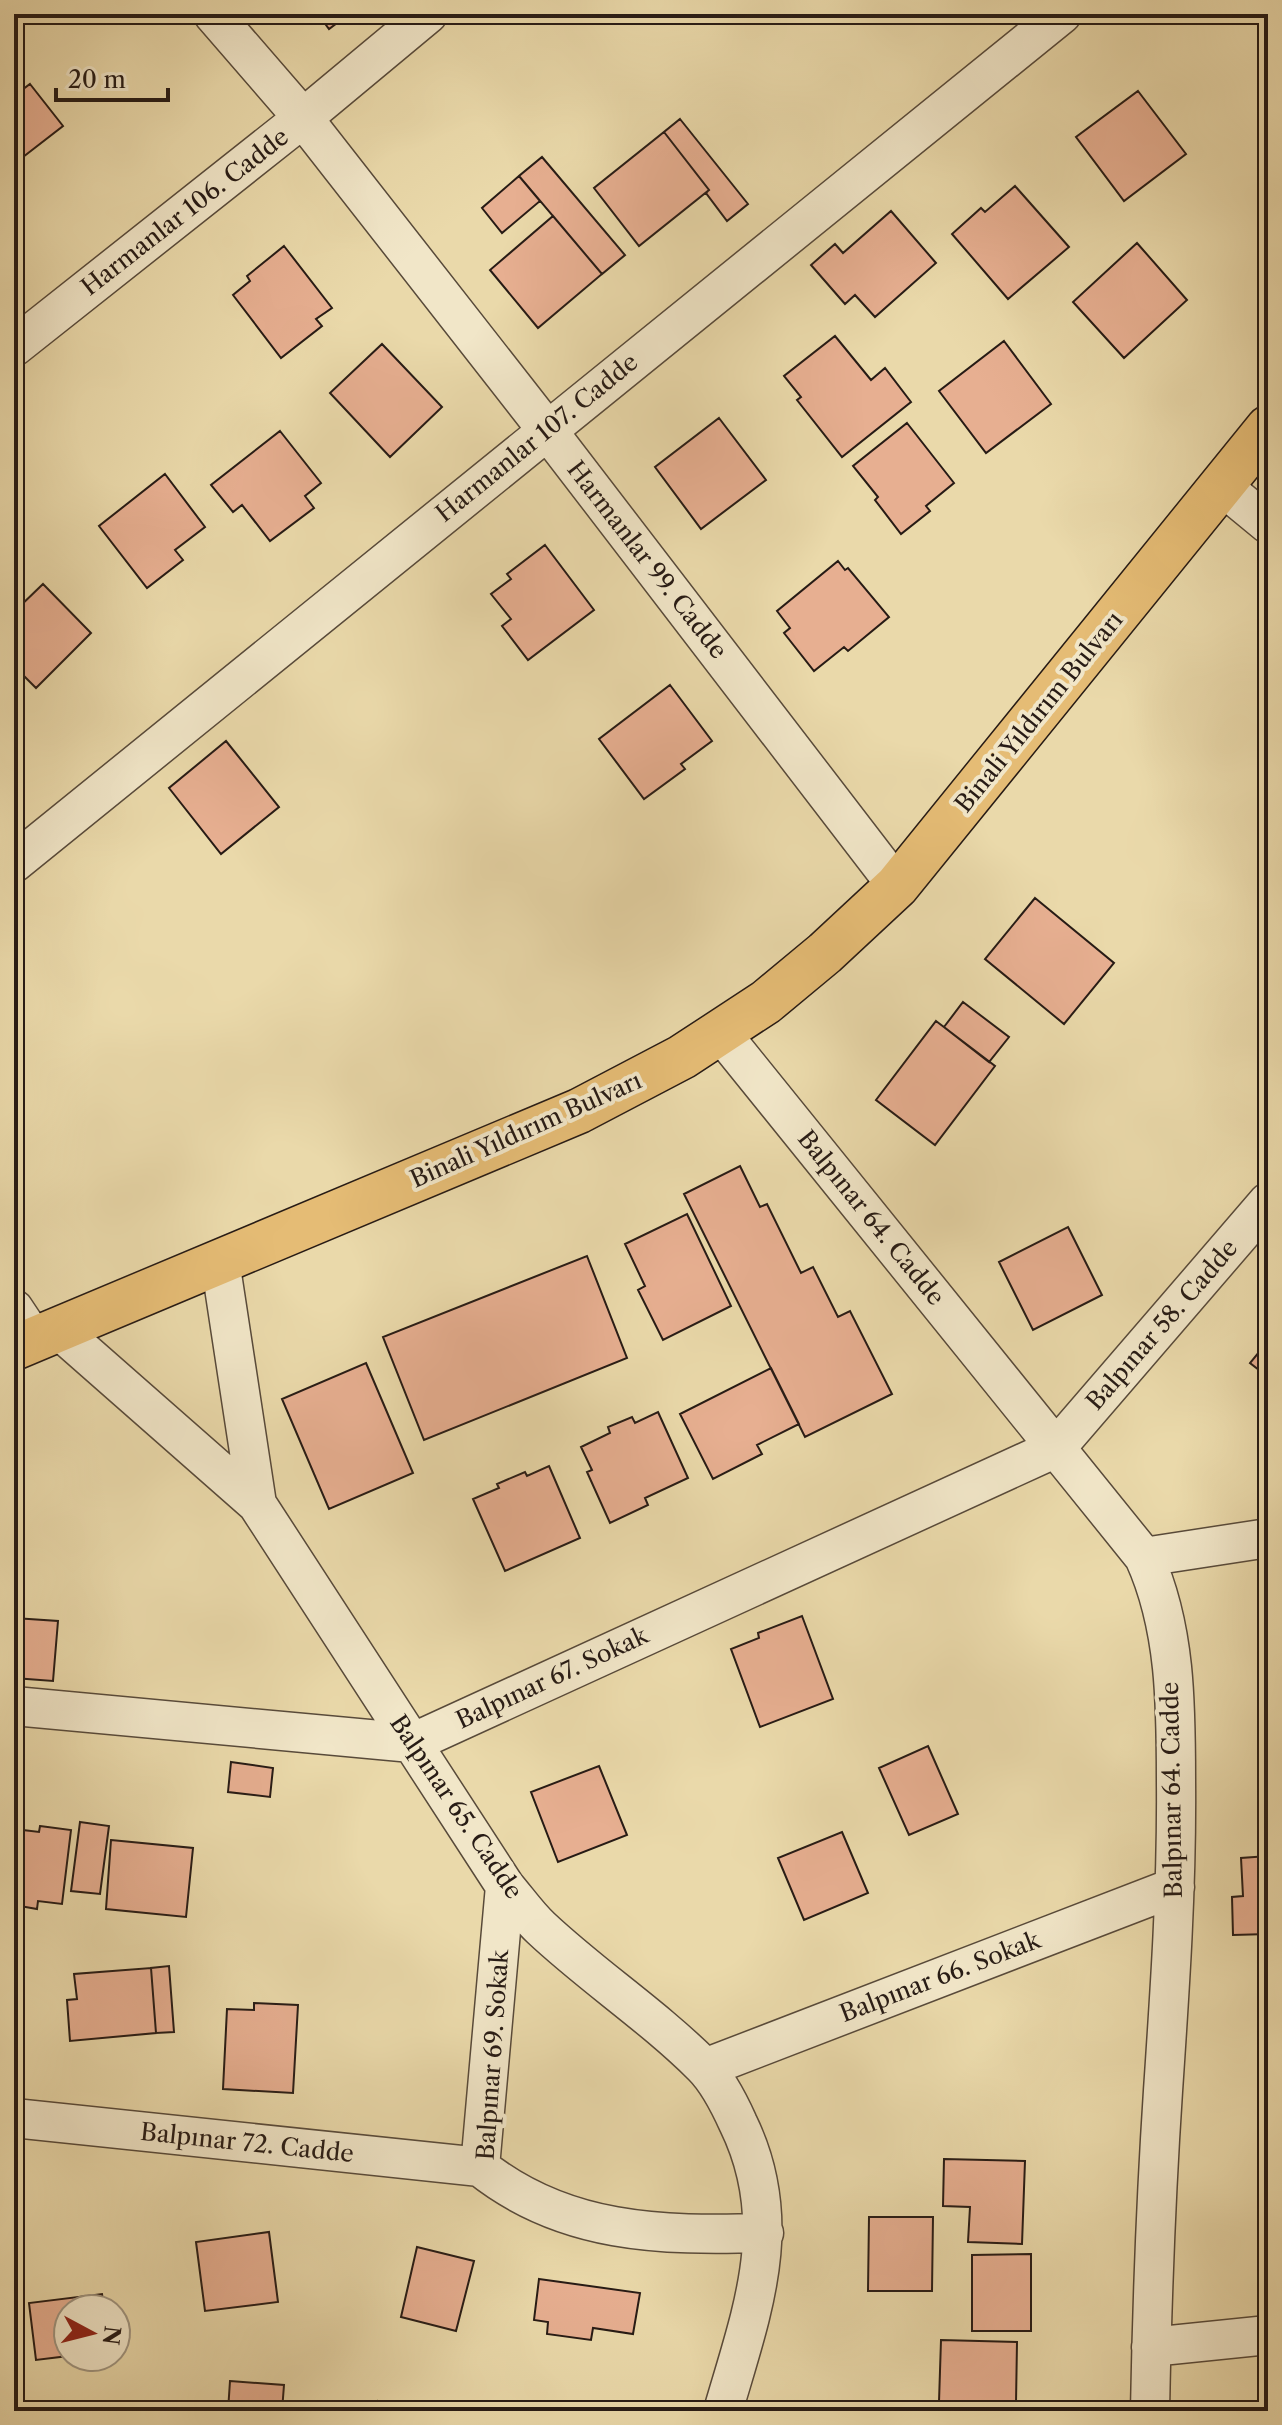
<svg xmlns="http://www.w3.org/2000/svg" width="1282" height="2425" viewBox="0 0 1282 2425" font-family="'Libre Caslon Text',serif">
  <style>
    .building { fill: #e7af91; stroke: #271b15; stroke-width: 2 }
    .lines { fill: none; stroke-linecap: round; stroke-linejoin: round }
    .minor-casing { stroke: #584a3a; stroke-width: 41 }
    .major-casing { stroke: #271b15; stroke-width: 47 }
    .minor { stroke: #f1e6c8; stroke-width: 38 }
    .major { stroke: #e5bc75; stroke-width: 44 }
    .labels { text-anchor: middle; stroke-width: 8; stroke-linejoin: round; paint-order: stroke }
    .street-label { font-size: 24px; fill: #271b15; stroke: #f1e6c8 }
  </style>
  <rect width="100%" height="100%" fill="#ead9aa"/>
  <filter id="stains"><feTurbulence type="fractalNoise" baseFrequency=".0025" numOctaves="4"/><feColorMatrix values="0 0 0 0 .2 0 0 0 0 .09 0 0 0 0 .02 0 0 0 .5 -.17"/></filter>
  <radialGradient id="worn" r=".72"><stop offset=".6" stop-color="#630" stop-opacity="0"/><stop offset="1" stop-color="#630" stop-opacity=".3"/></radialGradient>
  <path class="building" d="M318,14H349L329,29Z
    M30,84L63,126L14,164V96Z
    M1138,91L1186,154L1124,201L1076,137Z
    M680,119L748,204L727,221L706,193L709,190L664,132Z
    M664,132L709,190L639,246L594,188Z
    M542,157L625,255L602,274L519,176Z
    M519,176L540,201L502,233L482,208Z
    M1015,186L1069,247L1008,299L952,234L981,208L985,212Z
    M891,211L936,263L875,317L855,295L845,304L811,265L835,244L843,253Z
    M553,216L602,274L538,328L490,270Z
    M1137,243L1187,300L1124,358L1073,302Z
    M284,246L332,308L316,319L322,326L281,358L233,295L250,281L247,276Z
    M835,336L871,380L885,368L911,402L842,457L797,400L801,397L784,376Z
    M1004,341L1051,404L986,453L939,391Z
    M382,344L442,407L390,457L330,393Z
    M719,418L766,480L701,529L655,467Z
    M907,423L954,483L926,506L930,511L901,534L875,500L878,497L853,466Z
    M280,431L321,483L305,496L314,508L270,541L242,505L233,512L211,485Z
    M165,474L205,527L175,550L183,560L147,588L99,526Z
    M545,545L594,610L528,660L502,626L511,619L491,594L511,579L507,574Z
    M838,561L845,570L848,568L889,617L848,651L844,647L814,671L784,633L790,628L777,611Z
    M43,584L91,633L36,688L14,666V612Z
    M670,685L712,741L681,764L685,769L644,799L599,739Z
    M226,741L279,807L221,854L169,788Z
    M1035,898L1114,963L1064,1024L985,959Z
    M963,1002L1009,1037L989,1062L944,1027Z
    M936,1021L995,1066L935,1145L876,1100Z
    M740,1166L760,1207L767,1204L801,1273L813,1267L838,1317L850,1311L892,1394L805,1437L684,1194Z
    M687,1214L731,1306L663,1340L638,1290L645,1286L625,1244Z
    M1068,1227L1102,1295L1033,1330L999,1262Z
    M587,1256L627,1358L424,1440L383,1337Z
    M1268,1341V1377L1250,1363Z
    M366,1363L413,1473L329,1509L282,1399Z
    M771,1368L799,1424L757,1445L762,1454L713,1479L680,1414Z
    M658,1412L688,1478L645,1498L648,1505L610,1523L587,1472L592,1470L581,1447L610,1433L608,1427L632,1417L635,1423Z
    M549,1466L580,1538L505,1571L473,1499L499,1488L497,1484L525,1472L527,1476Z
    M802,1616L833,1699L760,1727L731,1649L759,1638L758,1633Z
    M14,1618L58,1621L53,1681L14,1678Z
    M928,1746L958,1814L909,1835L879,1768Z
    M231,1762L273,1768L270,1797L228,1792Z
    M599,1766L627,1835L558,1862L531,1792Z
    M80,1822L109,1826L100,1894L71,1891Z
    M40,1826L71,1830L62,1904L38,1901L37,1909L14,1905V1829L39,1832Z
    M842,1832L868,1893L804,1920L778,1858Z
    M111,1840L193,1848L186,1917L106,1909Z
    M1268,1856V1934L1233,1935L1232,1897L1243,1896L1241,1858Z
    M169,1966L174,2032L156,2033L151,1968Z
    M151,1968L156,2033L70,2041L67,2000L77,1999L74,1974Z
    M254,2003L298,2005L293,2093L223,2089L227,2009L254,2010Z
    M944,2159L1025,2161L1022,2244L968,2242L970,2207L943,2206Z
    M869,2217H933L932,2291H868Z
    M269,2232L278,2302L205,2311L196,2242Z
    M1261,2242H1268V2301H1264Z
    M417,2247L474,2261L456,2331L401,2317Z
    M1031,2254V2331H972V2255Z
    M539,2279L640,2293L633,2334L593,2328L591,2340L547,2334L548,2322L534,2320Z
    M102,2294L104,2309H68V2356L36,2360L29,2303Z
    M941,2340L1017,2342L1016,2403L939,2402Z
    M230,2381L284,2385L282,2411H228Z
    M378,2401L446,2411H376Z"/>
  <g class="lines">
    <defs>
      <path id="minor" d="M213,14L303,118L547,430L897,886
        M14,347L303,118L428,14
        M1223,487L1268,524
        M14,863L1062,14
        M721,1033L1144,1557C1176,1627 1176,1706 1176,1782C1177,1885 1170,1988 1163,2091C1156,2197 1152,2304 1150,2411
        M220,1261L257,1504
        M14,1309L34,1339
        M58,1329L257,1504L505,1886C517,1900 528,1916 541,1928C592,1976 653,2016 703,2066C718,2081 729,2103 738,2123C787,2223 752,2311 723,2411
        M1144,1557L1268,1538
        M14,1706L412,1743L1056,1448L1268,1202
        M505,1886L480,2167C564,2234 661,2236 764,2233
        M705,2068L1175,1887
        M14,2118L480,2167
        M1151,2347L1268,2335"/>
      <path id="major" d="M14,1348L579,1111L682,1057L766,1002L825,953L897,886L1268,428"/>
    </defs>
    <use href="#minor" class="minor-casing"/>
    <use href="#major" class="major-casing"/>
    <use href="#minor" class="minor"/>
    <use href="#major" class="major"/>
  </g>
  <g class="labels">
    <g class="street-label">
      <text transform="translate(185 212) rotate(-38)" y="8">Harmanlar 106. Cadde</text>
      <text transform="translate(537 438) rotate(-39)" y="8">Harmanlar 107. Cadde</text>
      <text transform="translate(647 560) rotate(52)" y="8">Harmanlar 99. Cadde</text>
      <text transform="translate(1039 712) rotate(-51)" y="8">Binali Yıldırım Bulvarı</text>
      <text transform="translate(526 1130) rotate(-24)" y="8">Binali Yıldırım Bulvarı</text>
      <text transform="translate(871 1218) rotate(51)" y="8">Balpınar 64. Cadde</text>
      <text transform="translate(1162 1325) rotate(-49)" y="8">Balpınar 58. Cadde</text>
      <text transform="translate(552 1678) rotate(-25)" y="8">Balpınar 67. Sokak</text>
      <text transform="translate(1172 1790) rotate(-91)" y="8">Balpınar 64. Cadde</text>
      <text transform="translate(456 1807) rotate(56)" y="8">Balpınar 65. Cadde</text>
      <text transform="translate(940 1977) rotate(-21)" y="8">Balpınar 66. Sokak</text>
      <text transform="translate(493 2055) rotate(-86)" y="8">Balpınar 69. Sokak</text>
      <text transform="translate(247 2143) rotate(6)" y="8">Balpınar 72. Cadde</text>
    </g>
  </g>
  <rect width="1282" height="2425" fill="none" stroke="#ead9aa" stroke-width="48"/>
  <rect x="16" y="16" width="1250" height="2393" fill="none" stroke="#271b15" stroke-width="4"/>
  <rect x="24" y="24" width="1234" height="2377" fill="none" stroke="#271b15" stroke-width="2"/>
  <g transform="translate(92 2333) rotate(97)"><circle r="38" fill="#f1e6c8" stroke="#a09580" stroke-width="2"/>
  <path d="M0-6L14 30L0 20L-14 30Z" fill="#8f2418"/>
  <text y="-12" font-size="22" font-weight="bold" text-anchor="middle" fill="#271b15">N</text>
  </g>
  <path d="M56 88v12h112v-12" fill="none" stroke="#271b15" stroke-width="4"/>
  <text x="68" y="88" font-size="24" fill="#271b15" stroke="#f1e6c8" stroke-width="6" paint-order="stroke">20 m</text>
  <rect width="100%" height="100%" filter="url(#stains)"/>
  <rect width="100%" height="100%" fill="url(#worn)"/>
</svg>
